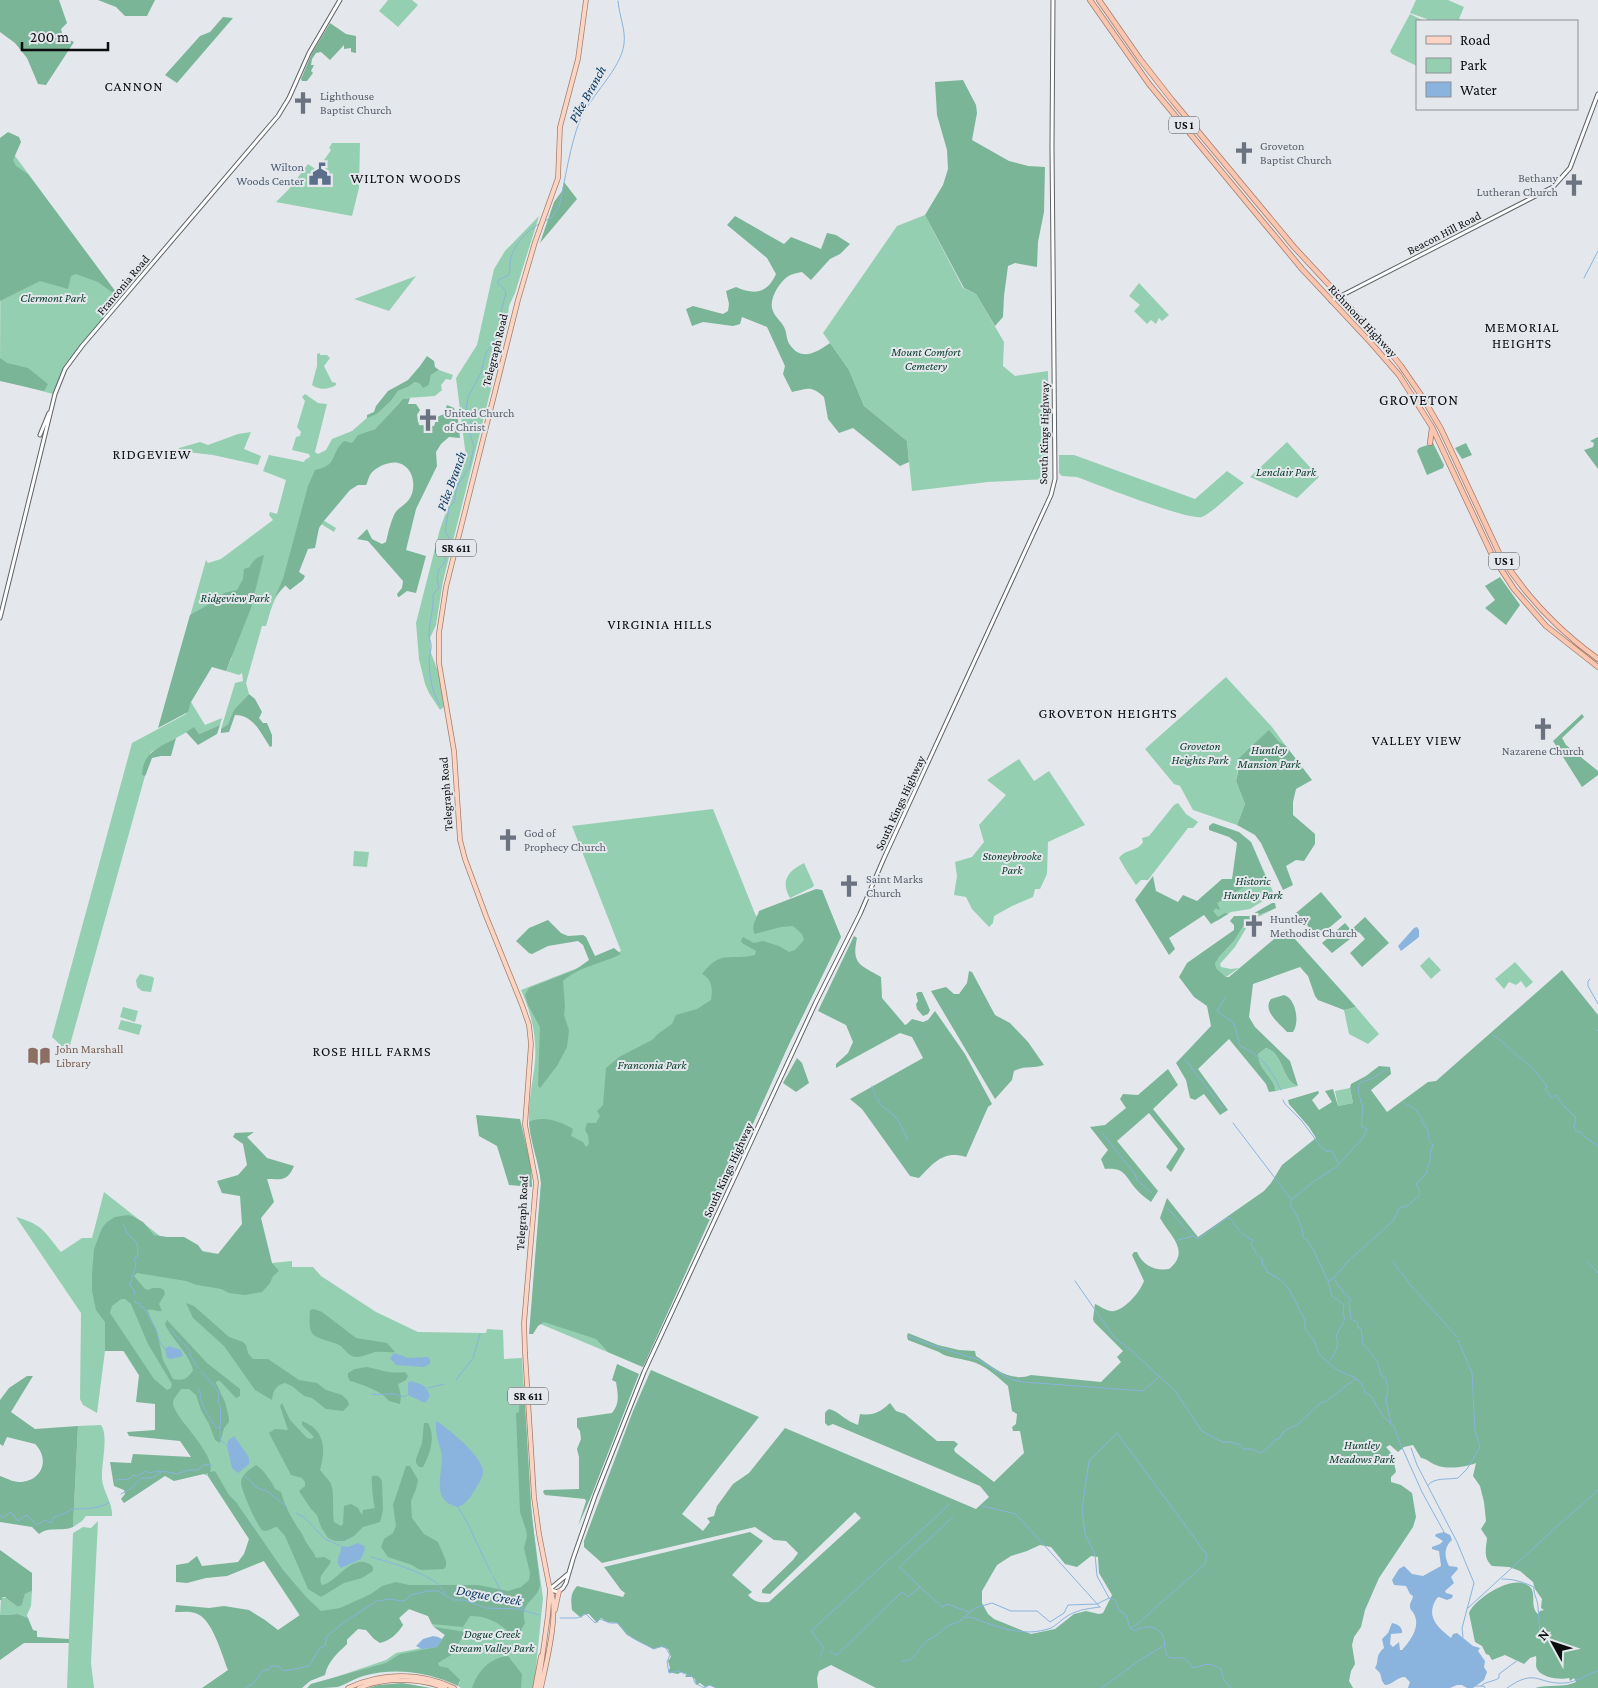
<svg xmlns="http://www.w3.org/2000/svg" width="1598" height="1688" viewBox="0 0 1598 1688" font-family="'Crimson Pro',serif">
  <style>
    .green { fill: #95cfb1 }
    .forest { fill: #7ab597; fill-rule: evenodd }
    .water { fill: #8ab3dd }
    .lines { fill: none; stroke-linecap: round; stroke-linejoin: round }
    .stream { stroke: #8ab3dd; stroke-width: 1 }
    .secondary-casing { stroke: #5f6266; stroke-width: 5 }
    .primary-casing { stroke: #a57c6b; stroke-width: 5.5 }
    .trunk-casing { stroke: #a57c6b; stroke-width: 6 }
    .secondary { stroke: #fff; stroke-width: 3 }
    .primary { stroke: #fbd4c4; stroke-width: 4 }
    .trunk { stroke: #fac6b0; stroke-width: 4.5 }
    .labels { text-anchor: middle; stroke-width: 4; stroke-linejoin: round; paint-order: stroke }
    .shield { fill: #e4e8ec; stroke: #4d4f51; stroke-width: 1 }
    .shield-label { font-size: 11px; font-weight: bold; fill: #0c0d0f }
    .worship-label { font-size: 12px; fill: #5b616d; stroke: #e4e8ec; text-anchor: start }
    .service-label { font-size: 12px; fill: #4e5e75; stroke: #e4e8ec; text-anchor: end }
    .street-label { font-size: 12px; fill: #0c0d0f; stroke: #e4e8ec }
    .park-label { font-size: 12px; font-style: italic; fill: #053925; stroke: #e4e8ec }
    .education-label { font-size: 12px; fill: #785e54; stroke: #e4e8ec; text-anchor: start }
    .neighbourhood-label { font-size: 14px; letter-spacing: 1px; fill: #0c0d0f; stroke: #e4e8ec }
    .water-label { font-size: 14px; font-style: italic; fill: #0e3b63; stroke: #e4e8ec }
    .quarter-label { font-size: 15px; letter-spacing: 1px; fill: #0c0d0f; stroke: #e4e8ec }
  </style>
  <rect width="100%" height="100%" fill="#e4e8ec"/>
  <path class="green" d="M388,0H412L418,5L398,27L379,11Z
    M1416,0H1448L1464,7L1459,19L1467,21H1427V19L1410,13Z
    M1410,14L1424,21H1417V66L1392,54L1390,51Z
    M1,137L121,299C95,329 66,357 53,394L8,382L0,375Z
    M332,143H360L359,188L352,216L276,202L289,189L308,164L317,170L331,150L329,148Z
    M925,215L963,288L976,294L1004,342L1003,366L1015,376L1048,371L1049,479L988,482L912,491L907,441L864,406L849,370L823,333L897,226Z
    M539,216L515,293L509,306L507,325L443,581L436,625L430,638L431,653L439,674L444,707L440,710L429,693L425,684L419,659L416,623L440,529L466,457L456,378L477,345L494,269L505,251Z
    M416,276L389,311L354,299L357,298Z
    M1139,283L1169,315L1162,321L1159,318L1156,324L1151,320L1147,324L1134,311L1140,305L1129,296Z
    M320,353V355H327L330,358L324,366L332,382L336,383V385C328,390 319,390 312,385L317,366V354Z
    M439,370L453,375L451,380L446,379L441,385L442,390L435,396L407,398L400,402L375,429L362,434L323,520L336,528L334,532L321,524L303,555L296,579C274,591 273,604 266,626H262L246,683L249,694L235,710L228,724L221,729L235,683L243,681L242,673L239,675L226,671L232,657L211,660L164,708L206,560L208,563L221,559L273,520L269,515L270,512L277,514L286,480L263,471L269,455L304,462L305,460L310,457L309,454L292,450L296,437L300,436L301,432L297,427L305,401L302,397L305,394L318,403L327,404L315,452L318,454L326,450L332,439L352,431L368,417L377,414L391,401L398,391L408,387L415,382L420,384L423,387L429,385L431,375Z
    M251,432L244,449L261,456L258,465L213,455L178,451L179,448L200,442L208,445L238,434Z
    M1287,442L1319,477L1297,498L1250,477Z
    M1059,455H1074L1195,499L1227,471L1244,483C1234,491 1212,513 1202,517C1189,521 1096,484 1077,477L1062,476L1059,473Z
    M1226,677L1272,727L1307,775L1240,758L1236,781L1245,804L1237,825L1193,810L1180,786L1174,784L1145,749Z
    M191,702L205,725L222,718L220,725L199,734L194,728L151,752L142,774L145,776L68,1052L52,1037L132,743L186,714Z
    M1019,759L1034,781L1049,771L1085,825L1048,842L1047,874L1040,889H1035L1033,897L1012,906L994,916L993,923L989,927L972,909L966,897L954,895L957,876L955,862L972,857L984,842L979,825L1006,795L987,780Z
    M1178,803L1186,814L1198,822L1193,828H1188L1148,880H1141L1136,885L1126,870L1119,858C1125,849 1137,852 1143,842L1142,838L1149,836L1174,805Z
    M713,809L756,916L822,890L841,937L789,1044L643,1367L531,1320L541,1183C539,1162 530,1143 529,1123C528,1102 533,1082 535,1061C537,1036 531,1012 521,990L621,951L572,826Z
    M1251,842L1274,894L1250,909L1231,912L1217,921L1206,904L1242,876Z
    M354,851L369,852L367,867L353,866Z
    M804,863L814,885L813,887L790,898C780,881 788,871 804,863Z
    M1276,908L1254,919L1248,925L1235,947L1220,964L1221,967L1231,969L1239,968L1226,977L1217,969L1215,964L1219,957L1234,941L1244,925L1254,917Z
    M1429,957L1441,970L1431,979L1420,966Z
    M1515,962L1533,982L1526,988L1521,981L1516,985L1509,982L1504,989L1495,979Z
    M140,974L153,977L154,979L151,992L142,991L137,987L136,980Z
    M123,1007L138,1011L135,1022L120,1017Z
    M1356,1007L1379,1034L1368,1044L1349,1034L1344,1010Z
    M121,1020L142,1025L139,1035L118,1029Z
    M1266,1048C1285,1054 1280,1079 1298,1086L1276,1091V1089L1257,1060L1258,1054Z
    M1350,1088L1353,1103L1338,1106L1335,1091Z
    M104,1192L170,1244L218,1254L272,1263L292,1261V1267H313L321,1276L376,1312L418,1332L486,1333L487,1329L503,1330L504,1359L522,1358L532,1519L543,1598L534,1688H461L458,1686L460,1682L431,1671L385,1670L308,1688L311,1684L330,1679L386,1660L396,1653L437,1645L445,1635L433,1626L428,1616L409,1609L399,1618L403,1625C397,1633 391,1641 381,1641L367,1628L358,1629L338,1649L317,1642L208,1476L203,1474L105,1323V1351L97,1413L83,1405L80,1399L81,1313L16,1217C44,1225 44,1232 61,1252L82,1238H92Z
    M101,1425C109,1435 101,1465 102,1479C103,1492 113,1503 112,1516H86L82,1521L73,1527L78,1426Z
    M98,1521L91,1663L94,1688H67L73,1533L83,1527L91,1528Z
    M32,1591L31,1606L27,1615L28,1618L18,1614L0,1615L1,1598H7L18,1607L22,1605L25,1594Z"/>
  <path class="forest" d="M0,0H59L67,23L61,29L63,37L74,42L46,85L38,84L27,58L15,43L0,32Z
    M98,0H155L147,16H125L116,7Z
    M223,17L233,18L177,83L165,75L200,36L210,32Z
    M330,23L346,34L356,36V53L351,52V48L344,49V45L330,60L321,52L316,53L312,59L311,65H314L311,71L313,73L307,81H302L301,79L312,53Z
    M963,80L976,105L977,113L972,140L1009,161L1028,166L1045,167L1044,212L1038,242L1037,267L1015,263L1008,266L1004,296L1003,317L995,326L976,294L964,288L925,215L943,185L948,169L947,150L937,115L935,82Z
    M8,132L19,137L21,142L13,160L16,166L28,174L121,299L98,282L76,274L71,276L68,289L40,281L0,301V138Z
    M564,182L577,199L540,243L554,202L562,191Z
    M735,216L784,244L791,237L821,249L827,233L836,235L850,244L840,254L830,259L811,280L802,272C797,273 791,274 787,277C779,283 768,300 773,311C775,317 781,321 784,327C787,332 786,340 790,345C802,362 817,352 830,343L849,370L864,406L907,441L909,462L900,466L853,428L839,433L828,419L824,397C810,385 809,389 792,392L783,374L785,366L767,327L742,317L740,324L733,326L703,322L692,326L686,309L693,306L723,314L728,311L729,304L726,291L736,287C754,295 767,294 776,274L767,258L727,225Z
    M427,356L434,361L435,367L439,370L431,375L429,385L423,388L420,384L415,382L408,387L398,391L391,401L377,414L367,418V415L374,412L376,406L388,391L408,380L420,366Z
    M0,358L7,363L28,368L48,384L44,391L0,381Z
    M410,398L408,404H416L420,410L417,415L419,425L434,426L437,417L444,414L447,405L454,408L458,419L460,438L449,437L441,444L436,452L437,466L416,509L406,550L426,556L416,593L407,591L399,597H398L397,594L402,588L403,581L368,541L357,539L367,529L372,539L382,544L386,542C388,533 390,524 394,515C397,508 406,505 410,498C417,486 413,466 398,463C390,461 375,467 370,475C368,478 368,482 366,485H358L350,490L323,522L319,528L315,548L308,549L299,572L305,576L303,580L290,590L285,585L275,597L283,579L308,486L315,470C339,465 329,455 344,441L352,443L358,435L375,429L403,399Z
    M1598,437V469L1584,450L1593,447L1594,443L1590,441Z
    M1433,443L1444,465L1443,468L1427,475L1417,451L1419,448Z
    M1466,443L1472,455L1462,459L1455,448Z
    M264,555L251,608L226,671L212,667L191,702L188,712L158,728L190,615L220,598L224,593L237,590L243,579L244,569L250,567C252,561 257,557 264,555Z
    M1500,577L1520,605L1506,625L1485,608L1495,600L1485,586Z
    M249,694L255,699L262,712L259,718L263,723H267L272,735V746L270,747C261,734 254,715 235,715L229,732L221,733V729L228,724L234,710Z
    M1582,714L1584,717L1562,738L1566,745L1598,771V775L1582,787L1553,741Z
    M220,725L217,734L198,745L186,732L194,727L199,734Z
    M1269,730L1279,742L1286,746L1312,780L1296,789L1293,802V815L1315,834V844L1304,861L1296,860L1286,866L1293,885L1283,890L1261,843L1255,835L1237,825L1245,804L1236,781L1239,767L1238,759Z
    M176,738L171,756H161L152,758L146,774L145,776L142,775C143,752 158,748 176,738Z
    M1213,823L1239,832L1251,842L1267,880L1259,887L1255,880L1250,879L1248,881L1249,884L1217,903L1220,909L1219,910L1216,908L1213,911L1218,917L1225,913L1228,914L1211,924L1204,915L1169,938L1175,949L1169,955L1135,900L1153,876L1156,891L1178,902L1183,895L1197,901L1222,879H1232L1237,843L1229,837L1209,830V826Z
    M816,889L822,890L841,937L789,1044L643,1367L608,1352L596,1339L544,1322L538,1326L533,1334H529L541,1183C539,1162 531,1143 529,1122C543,1115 561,1122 573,1129L571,1136L583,1142L586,1147L589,1144L588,1135L585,1130L587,1123H596L600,1116L597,1111L603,1105L606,1068L619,1057L652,1040L659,1033L672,1024L676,1015L697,1009L711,1000C713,989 712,979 702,974C721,949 731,961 755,955L756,951L742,943L741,940L743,937L754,943L763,941L779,946L789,952L795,950L804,940L802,934L793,926L781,927L755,934C750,926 757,919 759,911Z
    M1321,892L1342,917L1318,937L1296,913Z
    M1272,903H1275L1276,908L1254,917L1244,925L1234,941L1219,957L1215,964L1217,969L1226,977H1229L1286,929L1356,1007L1344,1010L1318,1000L1315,996L1308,976L1300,967L1253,984L1249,1017L1255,1027L1290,1061L1298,1086C1280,1079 1285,1054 1266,1048L1258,1054C1257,1068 1273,1077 1276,1091L1269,1092L1266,1084L1229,1039L1198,1069L1228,1110L1220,1115L1204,1094L1195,1100L1190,1098L1186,1080L1176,1063L1211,1026L1207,1006L1194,997L1179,977L1187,963L1234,930V925L1230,921L1234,916H1249Z
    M1365,917L1389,943L1362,967L1350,953L1365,939L1359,932L1332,953L1322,943L1345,923L1351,930Z
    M548,920L561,933L568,936L583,935L586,937L595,956L614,948L621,954C601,964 580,966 563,981L565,1006L564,1015L569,1030L567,1047L557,1066L540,1088L538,1086L540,1027L528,1005L525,995L529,988L575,970L589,960L583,945L578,941L548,946L532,954L529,953L516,941L529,928Z
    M854,936L857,938C851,965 861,965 881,977L882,998L905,1025L907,1024L912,1019L923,1022L928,1020L935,1011L965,1054L992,1104L988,1107L966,1157C943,1150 934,1163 919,1178L910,1176L862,1109L850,1099L923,1058L912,1037L900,1033L836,1068V1064L848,1053L853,1042L846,1025L818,1011Z
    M1562,970L1598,1015V1688H1535C1549,1684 1564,1688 1576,1682L1574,1678L1570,1681L1569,1678C1560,1680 1542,1678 1537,1669C1535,1665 1537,1661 1536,1656L1530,1658L1524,1664L1505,1655L1492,1660L1489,1655L1486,1654L1482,1646L1475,1642L1469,1613C1475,1598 1517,1571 1531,1588C1536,1596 1530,1607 1538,1614L1540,1611L1544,1610L1541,1608L1542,1599L1535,1589L1533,1582L1520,1571L1509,1567L1492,1566C1483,1557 1486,1550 1487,1538L1481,1529L1486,1521L1484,1502L1480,1486L1473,1476L1476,1463C1467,1467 1446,1470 1436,1465C1430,1463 1428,1459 1421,1458L1413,1445L1404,1447L1398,1452L1390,1445L1386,1447L1392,1454L1396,1472L1391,1477V1482L1401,1485L1412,1493L1416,1517L1413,1527L1379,1578L1365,1610L1361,1627L1354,1637L1352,1645L1355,1664L1351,1671L1349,1681L1353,1688H876L831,1665L819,1671L817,1678L818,1688H716L709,1685L705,1687L700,1683L696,1685L695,1679L692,1677H685L687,1674L681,1672L678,1674L668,1672L670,1668L668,1661L671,1657L668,1649L662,1647L653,1649L627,1635L617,1623L607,1622L601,1618L597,1623L589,1614H584L581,1618L572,1610C571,1600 570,1594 577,1586L623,1597L625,1593L621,1590L604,1567L750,1532L763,1541L732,1575L752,1592L748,1595C754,1602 760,1603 769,1602L861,1518L855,1512L770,1594L762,1593V1590L793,1560L798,1553L786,1541L774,1540L755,1527L602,1563L584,1547V1541L633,1411L651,1370L759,1417L682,1514L703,1531L710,1522L707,1518L714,1516L717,1506L733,1484L749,1473L785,1428L976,1509L989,1497L980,1486L833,1424L828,1426L825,1423V1413C827,1410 829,1408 832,1410C840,1413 846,1421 858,1425L860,1414C874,1416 880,1412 890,1403L896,1411L905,1414L937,1441H954L958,1444L954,1449L955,1452L994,1482L1024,1453L1020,1431H1013L1012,1427L1016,1424L1017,1414L1012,1411L1008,1386C999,1378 988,1368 976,1363C967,1359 946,1358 939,1352L908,1340L907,1336L908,1333L938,1345L959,1350L975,1351L976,1356C993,1367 1010,1383 1031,1375L1101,1382L1121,1362L1117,1357L1123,1351L1094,1322L1093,1319L1095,1304C1100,1306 1105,1310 1110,1311C1123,1313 1140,1292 1144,1281L1132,1255L1134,1252H1137C1143,1266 1155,1271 1169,1269C1191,1251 1170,1236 1160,1218L1167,1198L1198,1237L1264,1191L1271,1183L1282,1165L1316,1138L1309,1127L1289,1104L1288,1100L1318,1091L1319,1093L1312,1100L1319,1110L1332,1102L1325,1091L1333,1089L1338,1106L1353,1103L1350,1088L1351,1084L1366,1076L1379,1066L1390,1067L1391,1074L1371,1090L1387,1112L1428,1082L1436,1081ZM1040,1545L1051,1547L1065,1564L1077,1567L1091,1556L1098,1557L1099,1573L1112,1595L1103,1613L1099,1614L1086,1611L1074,1614L1055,1629L1031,1634L994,1619L988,1614L982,1603V1591L997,1565L1011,1556L1027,1551Z
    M969,971L972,972L995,1015L1010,1023L1028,1042L1044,1065C1033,1069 1025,1065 1014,1071L1012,1080L995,1099L931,991L946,987L954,994H959L967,983Z
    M918,992H922L930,1010L928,1014L923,1016L917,1009L916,1004L918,1001L916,994Z
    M1284,995C1296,998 1300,1023 1293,1032H1287C1279,1023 1262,1011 1271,999Z
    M797,1058L802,1063L809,1083L796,1092L783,1083Z
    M1168,1069L1178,1085L1153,1109L1185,1149L1171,1172L1166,1167L1178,1149L1149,1113L1117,1141L1158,1191L1151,1202C1146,1198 1140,1194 1136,1189C1125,1176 1125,1167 1105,1169L1101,1159L1108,1150L1090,1127L1105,1125L1126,1108L1120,1099L1123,1094L1138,1095Z
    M476,1115L520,1119L531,1166L532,1187L509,1185L497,1146L479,1136Z
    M254,1132L247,1137L267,1158L294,1166C287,1182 282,1179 267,1179L274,1202L261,1218L272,1263L279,1271L273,1276L270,1283L262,1292L245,1295L229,1293L221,1289L197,1285L186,1281L137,1273L134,1276L145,1289L149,1290L152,1288H160L164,1290L165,1294L159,1304L162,1311C156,1312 152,1308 147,1310L157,1332L163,1360L173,1379C183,1381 188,1379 193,1370C189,1353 172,1340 165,1324L167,1320L207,1363L240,1389V1396L236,1398L220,1381H217L216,1383L225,1402L229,1418V1422L224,1428L220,1443L215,1440L209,1424L201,1410L196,1395L189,1389H181C179,1393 173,1398 173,1403C173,1417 217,1454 210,1472L215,1471L229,1495L236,1502L283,1570L307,1598L321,1611L340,1608L371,1594L382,1586L396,1582L409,1585H478L508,1591L521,1587L529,1580L530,1573L524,1548L527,1536L526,1530L520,1512L516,1413L519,1412L520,1388H524L531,1507L540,1585C537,1602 519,1601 525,1623L520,1632L510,1633C498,1622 487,1616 470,1616L463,1627L432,1624L428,1616L409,1609L399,1618L403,1625C397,1634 391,1640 380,1643L374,1639L366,1630L358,1629L347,1639V1644C337,1654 328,1661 325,1675L310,1681L302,1688H202L228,1670C222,1655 212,1617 195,1613C189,1611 182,1612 175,1612L176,1605L209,1608L224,1606L249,1610L265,1620L278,1630L300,1615L264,1561L227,1576L206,1578L187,1583L176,1582V1565L188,1563L197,1556L202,1566L238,1562L244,1554L249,1539L208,1476V1473L174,1481L165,1476L124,1503L121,1499L125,1494L124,1490L114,1486L110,1462L131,1463L133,1454L191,1457L180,1441L129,1436L127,1432L155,1430V1404L136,1402L139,1375L124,1351H105V1322L96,1310L92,1291V1274L94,1249L102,1228L107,1222L115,1217L128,1215L132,1216L143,1222L154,1235L167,1237H184L198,1245L203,1252L218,1254L242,1224L240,1196L222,1193L217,1181L238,1175L247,1165L243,1144L233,1137L235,1133ZM121,1299H125L131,1304L148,1344L172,1384L171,1388L167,1390L154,1379L110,1313L112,1306Z
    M186,1303L194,1306L229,1337L243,1342L246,1345L248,1353L253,1359H268L299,1380L317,1383L326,1390L342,1395L348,1401L349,1405L343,1411L326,1409L312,1398L304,1396L292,1386L285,1383C275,1385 273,1392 272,1400L255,1390L224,1346L193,1318Z
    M314,1309L322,1312L356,1338L387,1343L395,1352C388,1353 382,1351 375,1352C368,1354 359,1359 352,1356C346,1353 343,1346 337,1344C312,1335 308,1339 310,1310Z
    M617,1364L639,1374L590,1499L578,1526L586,1501L585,1499L545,1495L543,1492L544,1490L579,1489V1457L577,1449L581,1439L580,1431L577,1427V1418L612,1413C620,1403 618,1394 616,1382L612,1380Z
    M367,1367C383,1370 388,1374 405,1372L408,1376L406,1380L398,1384L401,1396L400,1404L389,1401C382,1391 361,1384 350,1381L348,1377V1373L355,1369Z
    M27,1376H33L11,1412L35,1429L78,1426L73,1527C62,1532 49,1526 39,1534L32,1527L0,1522V1476C6,1478 13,1482 19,1482C41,1482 51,1460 35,1444L7,1437L3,1446L0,1444V1400L9,1388Z
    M282,1403L290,1420L307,1438L311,1439L314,1437L302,1425V1421C325,1430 326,1448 320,1470C323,1474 327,1478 330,1482C335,1490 332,1511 334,1522L341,1526L343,1524L344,1506L351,1504L358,1508L362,1515L363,1510L375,1508C373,1502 371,1480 372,1476C377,1475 380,1476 382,1481L383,1510L380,1522L363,1527L354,1536L344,1541H335L328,1538L321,1527L317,1515L311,1509L299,1491L305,1486V1482L302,1478L291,1475L269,1433L275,1429L288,1430L280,1406Z
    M424,1423H428C436,1437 430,1454 423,1467H419L416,1463V1459L422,1443Z
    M256,1465C263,1469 272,1482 275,1489L281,1492C285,1507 292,1519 300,1531C303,1535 305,1541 308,1545C311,1550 314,1552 316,1558L324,1557L331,1561C328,1570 316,1575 322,1585C336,1584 354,1549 373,1567V1571L362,1578L344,1583L321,1597L308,1589L285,1536L277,1527C272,1527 268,1533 262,1530C257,1526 241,1489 241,1483C241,1475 250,1469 256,1465Z
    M406,1466H410L418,1480L416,1489L411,1501L412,1518L424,1534L438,1542L446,1561V1566L444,1569L422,1570L418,1569L412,1565L388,1557L381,1547L384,1539L393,1533L396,1526L393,1505Z
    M0,1550L32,1573V1591L25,1594L22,1605L18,1607L5,1597L1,1598L2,1600H0Z
    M18,1614L28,1618L33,1630L37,1631V1637L69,1639V1643H24L0,1660V1615Z
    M434,1627L466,1632L451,1655L438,1663L439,1666L448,1668L460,1680L458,1686C428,1672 396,1667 363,1676C354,1679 346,1684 338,1687C330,1688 316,1688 307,1688L311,1684L386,1663L400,1654L437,1647L445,1635Z
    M508,1656L522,1674L521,1688H472C478,1671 489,1658 508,1656Z
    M402,1683L431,1688H368L379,1685Z"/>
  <path class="water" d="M1417,927L1419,930V937L1401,951L1398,946L1414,928Z
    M169,1346L181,1350L183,1356L171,1359L167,1358L165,1349Z
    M394,1353L408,1358L428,1357L430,1360V1364L424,1367L396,1365L390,1358Z
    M410,1381C421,1384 426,1384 430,1396L425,1403L408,1395V1383Z
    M436,1421C448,1428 482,1456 483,1471C483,1478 479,1483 476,1488C470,1497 468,1503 458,1507C431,1501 442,1476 442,1457C442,1451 439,1446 438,1441C436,1435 436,1427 436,1421Z
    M234,1436L246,1453L249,1458V1464L238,1473L232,1468L227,1446L228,1441Z
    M1444,1532L1450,1535L1452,1540C1444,1547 1444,1557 1449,1566L1457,1567L1458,1569L1451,1577L1454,1583L1445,1591L1446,1593L1453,1595L1452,1598L1447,1600L1439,1597L1437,1598C1425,1616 1437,1627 1451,1638L1453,1634L1457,1633L1473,1646L1480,1648L1478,1651L1485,1661L1484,1667L1487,1672L1484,1680L1473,1688H1467L1462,1685H1457L1450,1688H1408L1410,1682L1405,1677C1397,1677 1392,1685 1385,1685L1382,1681L1380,1673L1375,1668C1380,1660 1374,1657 1384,1648L1382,1639L1388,1633L1392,1623C1397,1624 1403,1627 1402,1633L1391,1634L1390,1644L1393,1647L1399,1642L1400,1650H1402C1410,1641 1421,1627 1414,1614C1413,1611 1410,1610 1410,1607C1409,1604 1413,1599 1413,1596L1410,1594L1406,1586L1394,1585L1392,1580L1399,1569L1404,1566L1412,1574L1423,1576L1441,1566L1439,1551L1432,1549V1547L1440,1544L1443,1541L1435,1536L1436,1534Z
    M358,1543L364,1546L365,1549L361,1559L341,1568C333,1560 342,1555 341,1546L348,1547Z
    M433,1636L438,1637L442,1639L437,1647L422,1649L416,1646L423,1639Z"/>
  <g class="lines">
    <path class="stream" d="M545,221L552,217L559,207C565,181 570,145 580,120C591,95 621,69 624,44C626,30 619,15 618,1
      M1584,278L1598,251
      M440,705C431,692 430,676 429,660C429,656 431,652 431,648C432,645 430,641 429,637C429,622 434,608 433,594L439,588L437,577L439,569L444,564L448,548L452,543L445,531L449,508L454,502L457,487L470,465L474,447L470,434L472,425L470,420L465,415L468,397L481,373L486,353L501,333L499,319L506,293L505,290L498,283V280L509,275C510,271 510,267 510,263C511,248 526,231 539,224
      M1590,979L1588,981V986L1598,1004
      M1225,998L1217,1011L1234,1023L1240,1046C1261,1054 1272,1071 1281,1090
      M1596,1029L1598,1031
      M1493,1035L1500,1040C1515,1055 1537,1068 1547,1087L1545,1089L1552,1098L1556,1095L1563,1105L1576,1118L1574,1126L1576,1131L1581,1132L1585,1137L1598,1146
      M1185,1059L1223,1109
      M872,1086L876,1097L882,1106L897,1118L908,1140
      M1283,1100L1285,1104L1301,1120L1322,1148L1326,1151H1332L1338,1163
      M1403,1102L1404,1103
      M1233,1123L1291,1199
      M1102,1133L1135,1174L1137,1180L1152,1193
      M1167,1208C1178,1217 1186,1233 1198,1239L1227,1218H1230C1237,1227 1243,1237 1253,1240L1251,1245C1256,1250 1255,1254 1262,1259L1263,1266H1265L1267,1272L1281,1280L1289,1289L1305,1320V1329L1314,1340L1319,1354L1337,1370L1356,1378
      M123,1224L127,1233L137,1243L138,1255L134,1259L136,1265L130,1285L134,1290L135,1295
      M1178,1240L1193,1236
      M1393,1262L1413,1288L1457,1337
      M1588,1262L1598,1273
      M1335,1280L1344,1293L1351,1299L1349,1303L1351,1319L1357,1322L1358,1328H1361L1363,1345C1369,1348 1371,1357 1377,1360L1381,1375L1386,1378L1388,1391L1386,1400L1391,1423
      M1075,1281L1114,1337L1131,1350L1175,1391L1202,1431L1222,1442H1231L1240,1445L1243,1449H1251L1261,1453L1269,1447L1276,1439H1279L1284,1431L1298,1424L1322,1402H1325L1355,1379C1361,1381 1364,1387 1365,1393L1370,1395L1383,1416L1395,1428L1400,1443L1422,1492L1444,1532
      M1328,1281L1334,1278L1347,1262L1393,1221L1400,1207H1406L1420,1195L1419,1189L1416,1184L1426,1174L1431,1156L1430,1153L1433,1145C1430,1141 1427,1139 1429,1132L1422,1121V1118L1414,1108L1406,1104
      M135,1300L136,1303H139L141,1307L144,1308L147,1314L156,1329L160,1343L165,1349
      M169,1328L190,1351V1355L198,1368
      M908,1336L929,1344L979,1360L1001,1374L1013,1380L1024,1382L1143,1391L1159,1377
      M1330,1360C1335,1352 1340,1347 1336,1336L1345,1319L1343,1314L1344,1305L1332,1296L1328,1281L1313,1249L1307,1240L1303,1237C1304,1230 1296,1211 1290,1206L1292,1202L1291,1200L1317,1179L1335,1168L1362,1139L1367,1129L1362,1127C1361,1120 1362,1117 1363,1111C1363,1101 1355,1092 1360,1083L1373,1078L1388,1068
      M201,1371L216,1388L219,1394L218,1400C223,1411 219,1427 220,1439L227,1446
      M456,1380L473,1358L480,1334
      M198,1388C201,1392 200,1395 201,1399C204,1409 210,1420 217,1428L220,1427
      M428,1388L445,1384
      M372,1394C381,1396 388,1393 395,1394C401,1396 402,1398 408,1395
      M1411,1448L1417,1465L1457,1542L1474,1583L1462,1628L1463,1637
      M244,1475L257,1488L267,1491L287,1507
      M116,1480L129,1479L133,1475L137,1476L146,1471L149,1473L158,1471L161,1472
      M1428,1485C1435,1477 1447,1480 1458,1478L1467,1469L1480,1447L1475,1431L1472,1373L1458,1340
      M121,1494L132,1488L141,1478H152L163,1471L177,1474L188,1470H198L203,1465H212
      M982,1506L1016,1514L1100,1607
      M458,1507L468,1524L491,1573
      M296,1513L305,1518L325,1539L341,1546
      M0,1515L2,1518L11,1512L18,1521L27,1515L36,1525L45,1520L51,1523L54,1517L66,1513L71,1509C84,1509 97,1509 109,1503
      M953,1517L899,1567L942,1607L947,1604L969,1612
      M1565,1520L1598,1490
      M371,1557C389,1562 438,1575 445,1593
      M493,1576L501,1591L502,1598L519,1603L526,1611
      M1502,1579C1514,1579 1523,1582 1534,1587C1533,1594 1538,1600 1538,1607C1539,1616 1539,1625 1540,1635
      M1109,1598L1097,1576L1095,1554L1085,1534L1082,1509L1089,1461L1117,1433L1207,1555L1205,1564L1136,1625L1130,1628
      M1468,1608L1563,1521
      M560,1618H577L586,1614L595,1623L600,1619L610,1623H618C622,1627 625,1631 629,1635C632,1639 649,1646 654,1649L661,1646L666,1648L670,1655L667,1662L669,1673L678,1671L693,1677L695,1683L704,1688L710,1685L716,1688
      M965,1618L971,1617C997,1627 1023,1638 1051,1628C1055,1626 1059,1622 1063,1619C1075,1610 1085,1609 1100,1607
      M830,1652L837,1655L902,1592L908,1597L920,1587
      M820,1657L824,1648L811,1631L950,1504
      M902,1661C915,1663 919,1647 927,1640L933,1638L949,1625L959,1622L975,1608L992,1603L1011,1611H1037L1050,1622L1064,1613L1068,1605L1097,1604L1109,1598L1115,1600L1119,1610L1126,1615L1130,1628L1134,1631C1143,1625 1158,1625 1163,1636C1165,1641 1164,1649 1167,1656C1180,1663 1179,1649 1193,1668C1206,1665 1208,1661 1221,1669L1224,1680L1231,1688
      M1474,1686H1484L1485,1688
      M1481,1686C1486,1681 1493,1682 1499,1678V1674L1518,1660
      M245,1688L254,1683L263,1670H269L271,1666H278L284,1671L309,1666L320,1648L325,1646L327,1636L350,1618L377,1601L390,1599L402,1601L406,1600L411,1595L428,1591H439L453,1600H464L486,1608L519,1609L539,1615
      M1102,1688L1140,1660L1163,1646
      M1507,1688C1537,1667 1537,1685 1565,1683C1577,1682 1587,1674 1598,1671"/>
    <defs>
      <path id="secondary" d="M1331,301L1553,187L1570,168L1598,94
        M40,435L49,413
        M0,618L55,394L65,369L82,346L278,116L289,98L309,53L340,0
        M550,1589L568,1574
        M551,1590L558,1592L563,1588L566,1583L573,1559L595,1496L644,1372L816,1002L860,914L884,858L1051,495L1055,479L1052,147L1053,0"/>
      <path id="primary" d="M555,1610L559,1591
        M348,1688C382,1672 421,1672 454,1688
        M359,1688C386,1677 418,1678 445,1688
        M535,1688L541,1656
        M538,1688L548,1615L550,1590L539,1534L534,1497L525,1353L524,1323L536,1182L525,1125L531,1044L529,1025L522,1005L486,916L465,859L460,840L454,751L439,663V633L446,587L518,300L535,242L558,178L560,127L578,59L586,0
        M541,1688C546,1664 559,1614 551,1592"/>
      <path id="trunk" d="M1090,0L1149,84L1302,269L1372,344L1399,375L1432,427L1493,557L1514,589L1546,626L1598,667
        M1099,0L1140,59L1172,100L1294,247L1382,342L1401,366L1423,398L1441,429L1499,553C1525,596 1558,630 1598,659
        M1430,443L1432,428"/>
    </defs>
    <use href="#secondary" class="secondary-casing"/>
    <use href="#primary" class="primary-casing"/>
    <use href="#trunk" class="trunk-casing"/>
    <use href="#secondary" class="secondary"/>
    <use href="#primary" class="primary"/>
    <use href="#trunk" class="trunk"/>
  </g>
  <defs>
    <symbol id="church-bare" viewBox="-9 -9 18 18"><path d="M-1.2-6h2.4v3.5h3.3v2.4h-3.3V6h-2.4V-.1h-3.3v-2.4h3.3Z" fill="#6b7280" stroke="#e4e8ec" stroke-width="2.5" paint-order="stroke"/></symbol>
    <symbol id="civic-bare" viewBox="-9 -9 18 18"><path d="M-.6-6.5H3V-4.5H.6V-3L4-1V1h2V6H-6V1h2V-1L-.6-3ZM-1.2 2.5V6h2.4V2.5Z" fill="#5c6f8a" stroke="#e4e8ec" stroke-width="2.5" paint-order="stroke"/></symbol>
    <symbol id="library-bare" viewBox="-9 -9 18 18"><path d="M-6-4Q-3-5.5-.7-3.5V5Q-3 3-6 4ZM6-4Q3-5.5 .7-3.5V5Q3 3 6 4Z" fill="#8d6e63" stroke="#e4e8ec" stroke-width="2.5" paint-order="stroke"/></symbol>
  </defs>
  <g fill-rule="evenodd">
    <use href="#church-bare" x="287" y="87" width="32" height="32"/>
    <use href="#church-bare" x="1228" y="137" width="32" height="32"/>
    <use href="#civic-bare" x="304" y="158" width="32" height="32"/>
    <use href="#church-bare" x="1558" y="169" width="32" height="32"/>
    <use href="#church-bare" x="412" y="404" width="32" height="32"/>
    <use href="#church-bare" x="1527" y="713" width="32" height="32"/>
    <use href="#church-bare" x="492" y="824" width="32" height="32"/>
    <use href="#church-bare" x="833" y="870" width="32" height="32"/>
    <use href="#church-bare" x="1238" y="910" width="32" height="32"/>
    <use href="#library-bare" x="23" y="1040" width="32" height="32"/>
  </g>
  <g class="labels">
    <g class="shield">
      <rect x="1169" y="116.5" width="30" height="17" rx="4"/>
      <rect x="436" y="539.5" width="40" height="17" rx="4"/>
      <rect x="1489" y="552.5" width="30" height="17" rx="4"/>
      <rect x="508" y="1387.5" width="40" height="17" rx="4"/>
    </g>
    <g class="shield-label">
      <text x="1184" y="129">US 1</text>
      <text x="456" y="552">SR 611</text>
      <text x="1504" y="565">US 1</text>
      <text x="528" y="1400">SR 611</text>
    </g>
    <g class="worship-label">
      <text x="320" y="100">Lighthouse<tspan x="320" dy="14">Baptist Church</tspan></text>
      <text x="1260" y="150">Groveton<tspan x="1260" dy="14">Baptist Church</tspan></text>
      <text x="1558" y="182" text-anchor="end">Bethany<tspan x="1558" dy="14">Lutheran Church</tspan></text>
      <text x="444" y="417">United Church<tspan x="444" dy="14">of Christ</tspan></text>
      <text x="1543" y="755" text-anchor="middle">Nazarene Church</text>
      <text x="524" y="837">God of<tspan x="524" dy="14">Prophecy Church</tspan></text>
      <text x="866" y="883">Saint Marks<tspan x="866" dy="14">Church</tspan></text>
      <text x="1270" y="923">Huntley<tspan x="1270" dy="14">Methodist Church</tspan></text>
    </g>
    <g class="service-label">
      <text x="304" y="171">Wilton<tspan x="304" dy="14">Woods Center</tspan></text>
    </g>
    <g class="street-label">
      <text transform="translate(1444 233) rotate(-27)" y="4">Beacon Hill Road</text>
      <text transform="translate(123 285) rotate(-50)" y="4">Franconia Road</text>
      <text transform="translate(1363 321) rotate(47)" y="4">Richmond Highway</text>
      <text transform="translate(495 350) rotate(-76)" y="4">Telegraph Road</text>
      <text transform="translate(1044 433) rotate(-89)" y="4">South Kings Highway</text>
      <text transform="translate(446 794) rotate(-94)" y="4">Telegraph Road</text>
      <text transform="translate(900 803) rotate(-65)" y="4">South Kings Highway</text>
      <text transform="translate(728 1170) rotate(-65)" y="4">South Kings Highway</text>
      <text transform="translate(522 1213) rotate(-87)" y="4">Telegraph Road</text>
    </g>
    <g class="park-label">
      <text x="53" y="302">Clermont Park</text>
      <text x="926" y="356">Mount Comfort<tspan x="926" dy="14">Cemetery</tspan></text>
      <text x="1286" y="476">Lenclair Park</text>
      <text x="235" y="602">Ridgeview Park</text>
      <text x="1200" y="750">Groveton<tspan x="1200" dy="14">Heights Park</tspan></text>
      <text x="1269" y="754">Huntley<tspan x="1269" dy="14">Mansion Park</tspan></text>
      <text x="1012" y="860">Stoneybrooke<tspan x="1012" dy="14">Park</tspan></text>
      <text x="1253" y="885">Historic<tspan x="1253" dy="14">Huntley Park</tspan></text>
      <text x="652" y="1069">Franconia Park</text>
      <text x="1362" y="1449">Huntley<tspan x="1362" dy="14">Meadows Park</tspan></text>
      <text x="492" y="1638">Dogue Creek<tspan x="492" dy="14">Stream Valley Park</tspan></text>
    </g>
    <g class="education-label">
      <text x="56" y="1053">John Marshall<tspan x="56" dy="14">Library</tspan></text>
    </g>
    <g class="neighbourhood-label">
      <text x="134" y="91">CANNON</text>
      <text x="406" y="183">WILTON WOODS</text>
      <text x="1522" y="332">MEMORIAL<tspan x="1522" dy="16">HEIGHTS</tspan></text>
      <text x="152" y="459">RIDGEVIEW</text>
      <text x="660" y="629">VIRGINIA HILLS</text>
      <text x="1108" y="718">GROVETON HEIGHTS</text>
      <text x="1417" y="745">VALLEY VIEW</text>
      <text x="372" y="1056">ROSE HILL FARMS</text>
    </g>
    <g class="water-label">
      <text transform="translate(587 94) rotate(-61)" y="5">Pike Branch</text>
      <text transform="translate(451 481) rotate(-70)" y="5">Pike Branch</text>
      <text transform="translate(489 1595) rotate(10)" y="5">Dogue Creek</text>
    </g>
    <g class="quarter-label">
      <text x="1419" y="405">GROVETON</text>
    </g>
  </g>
  <rect x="1416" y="20" width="162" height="90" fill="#e4e8ec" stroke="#8e9094"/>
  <rect x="1426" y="36" width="25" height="8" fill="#fbd4c4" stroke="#8e9094"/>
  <text x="1460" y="45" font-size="15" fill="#0c0d0f">Road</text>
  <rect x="1426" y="58" width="25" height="15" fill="#95cfb1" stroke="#8e9094"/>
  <text x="1460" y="70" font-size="15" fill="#0c0d0f">Park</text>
  <rect x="1426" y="82" width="25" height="15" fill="#8ab3dd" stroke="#8e9094"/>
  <text x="1460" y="95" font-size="15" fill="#0c0d0f">Water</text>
  <g transform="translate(1553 1643) rotate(310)" stroke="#e4e8ec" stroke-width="4" paint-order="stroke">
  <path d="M0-4L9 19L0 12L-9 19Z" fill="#0c0d0f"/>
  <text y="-8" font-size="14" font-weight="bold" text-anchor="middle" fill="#0c0d0f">N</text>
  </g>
  <path d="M22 42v8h86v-8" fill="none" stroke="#0c0d0f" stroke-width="2.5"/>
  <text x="30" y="42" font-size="15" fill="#0c0d0f" stroke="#e4e8ec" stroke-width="4" paint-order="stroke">200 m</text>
</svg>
